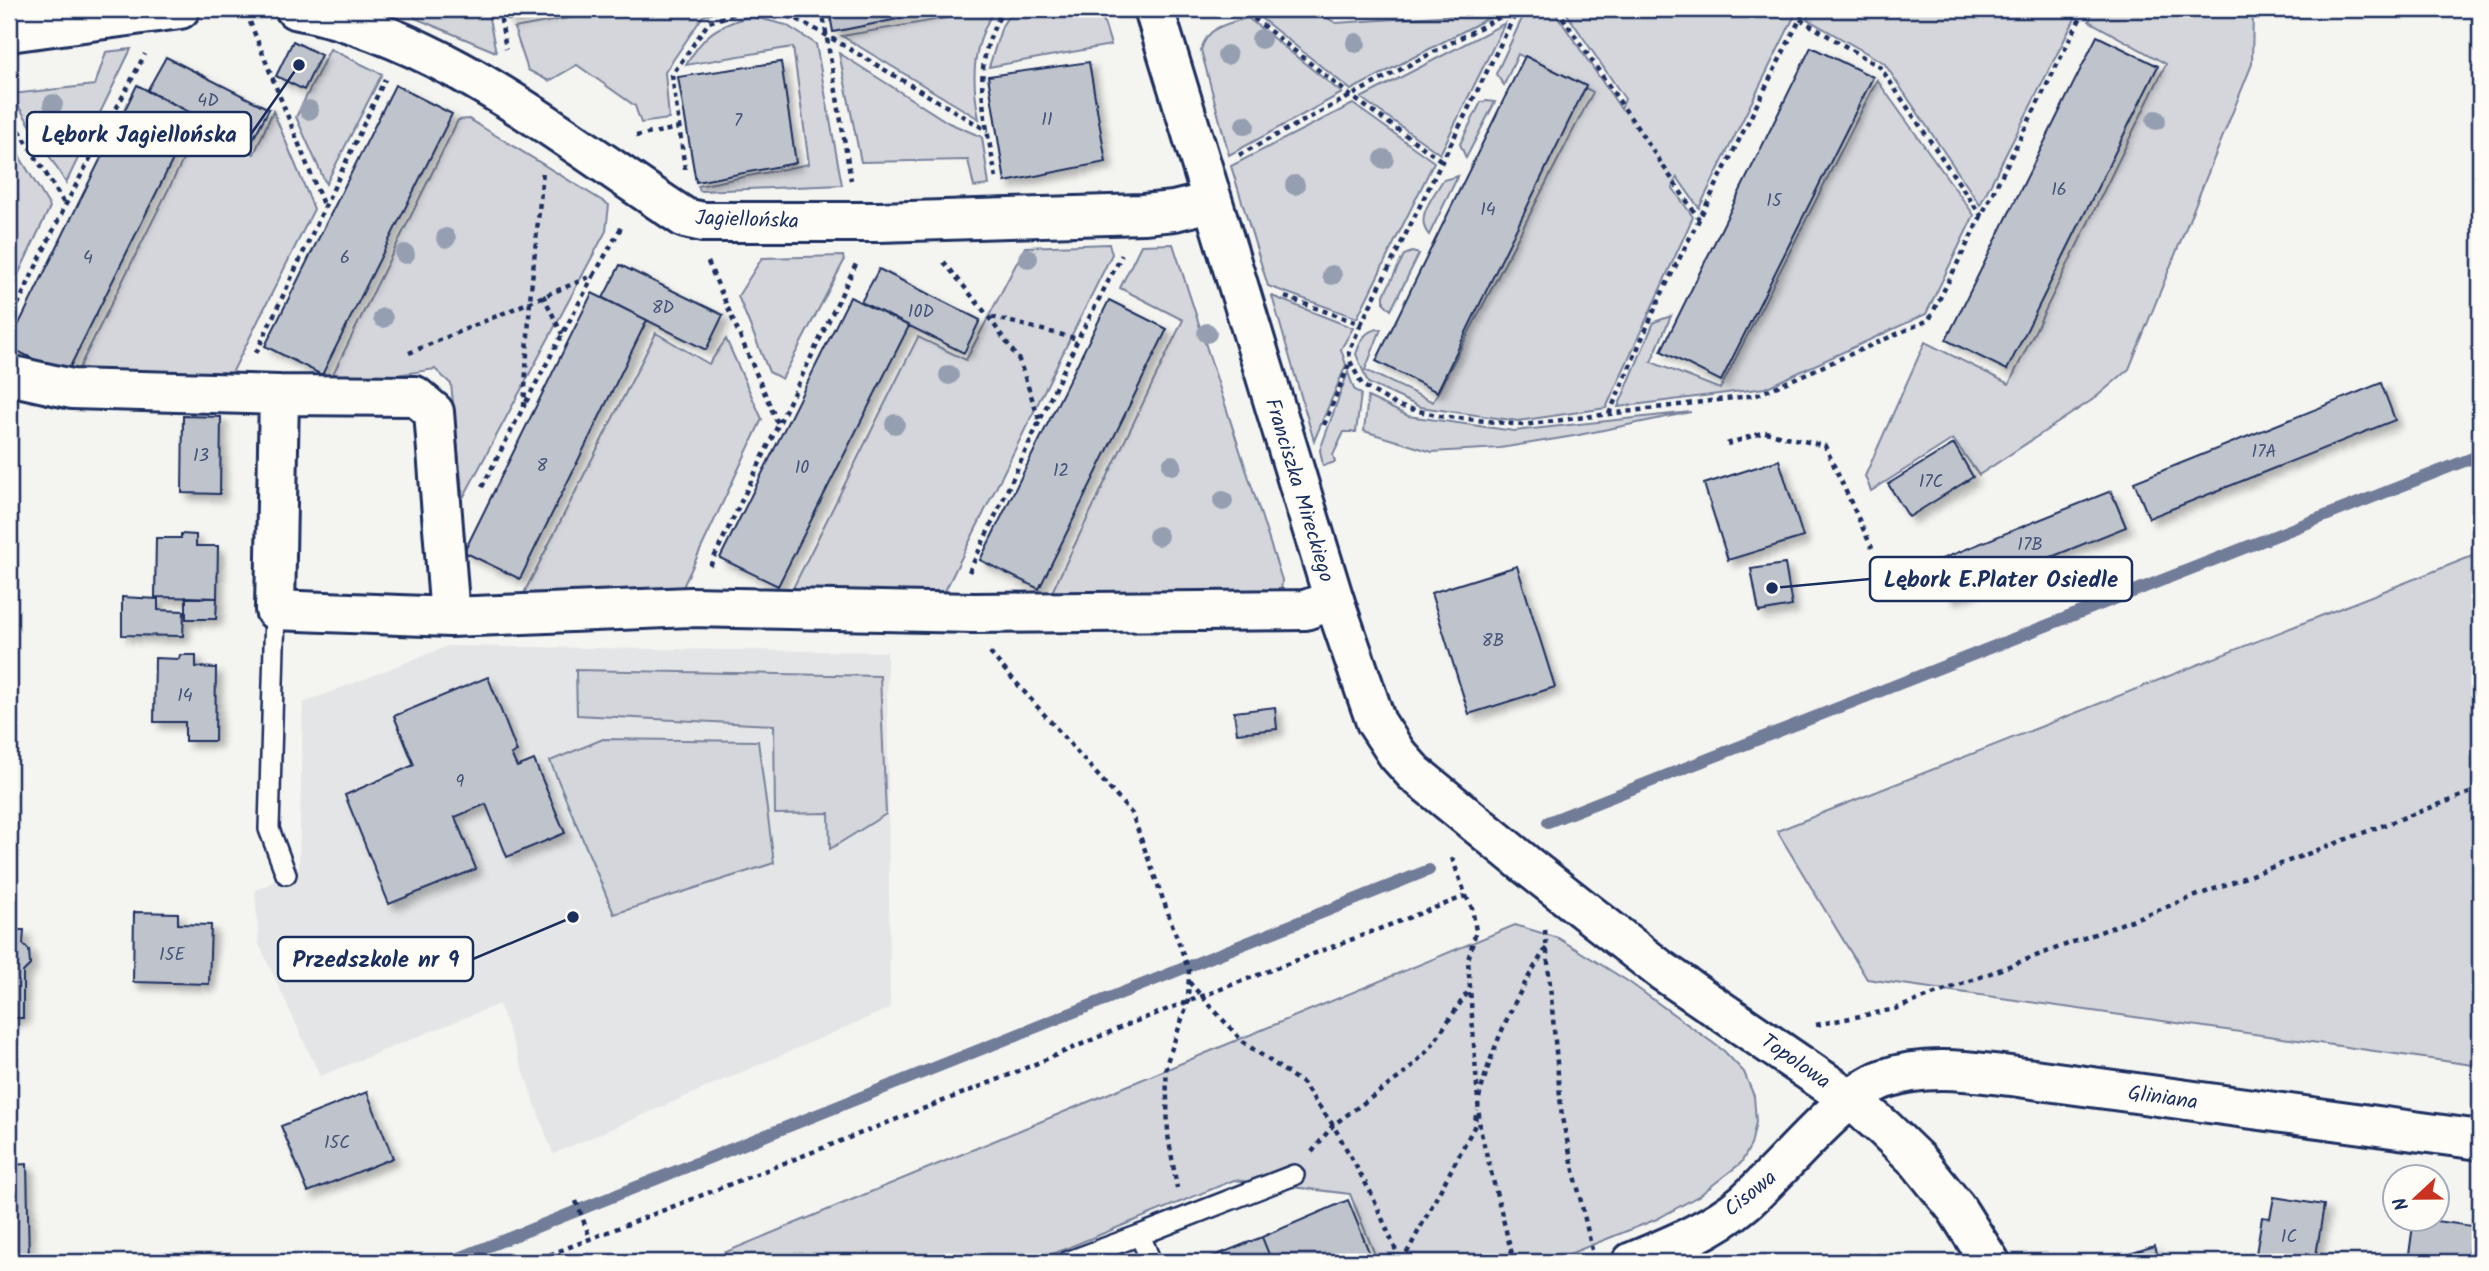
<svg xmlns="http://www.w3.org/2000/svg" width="2489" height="1271" viewBox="0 0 2489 1271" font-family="Kalam,sans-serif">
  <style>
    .built { fill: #e4e5e6 }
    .green { fill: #d4d6db; stroke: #78829c; stroke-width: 2 }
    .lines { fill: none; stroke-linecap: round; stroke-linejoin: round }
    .stream { stroke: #717c98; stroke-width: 12 }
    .building { fill: #bfc3cc; stroke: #1b2f5e; stroke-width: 2; filter: url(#shadow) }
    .service-casing { stroke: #1b2f5e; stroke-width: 24 }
    .minor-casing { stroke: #1b2f5e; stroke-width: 44 }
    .tertiary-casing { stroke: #1b2f5e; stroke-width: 44 }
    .path { stroke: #1b2f5e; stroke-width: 4.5; stroke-dasharray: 5 5; stroke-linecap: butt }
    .service { stroke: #fdfcf7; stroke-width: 19 }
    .minor { stroke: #fdfcf7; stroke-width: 38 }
    .tertiary { stroke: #fdfcf7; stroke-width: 38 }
    .tree { fill: #969fb1 }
    .labels { text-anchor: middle; stroke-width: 7; stroke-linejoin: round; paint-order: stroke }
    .number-label { font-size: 18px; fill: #44547a }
    .street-label { font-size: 21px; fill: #1b2f5e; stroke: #fdfcf7 }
    .leader { fill: none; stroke: #1b2f5e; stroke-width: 2.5 }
    .callout-dot { fill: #1b2f5e; stroke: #fdfcf7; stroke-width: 2.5 }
    .callout { fill: #fdfcf7; stroke: #1b2f5e; stroke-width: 2.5 }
    .callout-label { font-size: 23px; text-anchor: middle; font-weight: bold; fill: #1b2f5e }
  </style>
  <defs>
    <filter id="shadow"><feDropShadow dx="6" dy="6" stdDeviation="3.5" flood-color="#0004"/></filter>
  </defs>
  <rect width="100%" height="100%" fill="#f4f4f1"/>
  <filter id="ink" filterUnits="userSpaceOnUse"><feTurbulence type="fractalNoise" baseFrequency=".0143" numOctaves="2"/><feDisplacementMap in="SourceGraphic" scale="14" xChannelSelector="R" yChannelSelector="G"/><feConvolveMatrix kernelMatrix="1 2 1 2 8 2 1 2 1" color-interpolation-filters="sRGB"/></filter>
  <g filter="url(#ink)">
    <path class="built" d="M448,646L887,652L890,1008L553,1154L499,1004L320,1076L259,944L255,891L299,868L303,703Z"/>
    <path class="green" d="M411,9H487L496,52L415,18Z
      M617,9H723L703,16L665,72L669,119L641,123L635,106L577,65L549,81L528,70L514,28Z
      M952,9H995C972,45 971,77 979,119L842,36L953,17Z
      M1013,9H1100L1111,45L989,67L1002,26Z
      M1279,9H1312L1336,23L1500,12L1351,90L1257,15Z
      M1627,9H1798L1699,208L1677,177L1673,188L1693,217L1606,408L1518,421L1420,407L1368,383L1356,354C1361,340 1365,329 1381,329L1365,370L1433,402L1593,92L1518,54L1504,85L1496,74L1525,12L1554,11L1621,109L1625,99L1565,11Z
      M1811,9H2080L1980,205L1884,63L1807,19Z
      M2094,9L2253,10L2252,64L2129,369L2095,398L1979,475L1953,439L1871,491L1865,476L1925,342L2009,384L2166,64L2089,21Z
      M750,16L786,25L816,44L842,185L700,191L698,186L809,164L793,47L686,65C705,33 715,27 750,16Z
      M1248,18L1342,93L1229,155L1201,50C1208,26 1226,24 1248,18Z
      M1505,23L1440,154L1361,98Z
      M131,49L66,183L11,94L95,85L106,52Z
      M330,49L382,74L326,184L296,117Z
      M839,53L949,123L982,137L989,185L974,187L968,160L861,162Z
      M1877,80L1974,215L1926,314L1765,388L1618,407L1654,322L1671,316L1651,362L1720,389Z
      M1487,101L1495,102L1466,158L1460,144L1481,102Z
      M1353,104L1434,162L1357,318L1268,286L1231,166Z
      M273,111L314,209L230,377L76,374L199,128L254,154Z
      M469,119L609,205L606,231L463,498L451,384L435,369L357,381L333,374L458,120Z
      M9,139L50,207L9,294Z
      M1458,176L1429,235C1414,218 1433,197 1443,180Z
      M1109,244L1112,254L945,591L791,592L918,337L966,360L1025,247Z
      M1173,244L1282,580L1281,593L1164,591L1050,596L1183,320L1120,288L1141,245Z
      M1412,252L1419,254L1391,310L1384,303V295L1404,255Z
      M843,256L844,261L782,379L769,372L738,296L762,258Z
      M1272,296L1353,328L1341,349L1346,365L1314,441Z
      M656,333L709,364L726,339L762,419L682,589L524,593Z
      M1348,372L1354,389L1361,394L1356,432H1344L1333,455L1335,462L1323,466L1320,450Z
      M1368,397L1408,416L1514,431L1691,412L1574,436L1500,448L1432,452L1364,431Z
      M2480,553V1066L1867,979L1777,831Z
      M576,670L880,676L886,814L830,849L829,813L775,814L774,725L577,715Z
      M603,739L758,741L774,863L614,914L550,761Z
      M1515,925L1558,938L1629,982L1724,1051L1744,1072L1754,1096L1756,1122L1751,1145L1741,1163L1700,1195L1657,1219L1549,1262H1378L1350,1194L1234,1180L1033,1262H702Z"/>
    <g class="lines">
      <path class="stream" d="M1548,822L2480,455
        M449,1262L1429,870"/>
    </g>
    <path class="building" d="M506,9H557L548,10V13L508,20Z
      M829,9H932L933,12L833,32Z
      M2097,36L2158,66L2007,370L1946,340Z
      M293,41L321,55L304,90L276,76Z
      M1811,47L1873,77L1721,381L1661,351Z
      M1525,56L1586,86L1437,392L1376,361Z
      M166,57L269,109L251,143L147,91Z
      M781,62L796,163L696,182L678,77Z
      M1089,62L1106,162L1005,182L988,76Z
      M137,85L195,115L66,375L9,347V344Z
      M395,85L452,114L322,375L265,346Z
      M620,265L723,315L706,350L603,298Z
      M879,269L980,320L964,353L861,302Z
      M592,293L647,320L520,579L464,552Z
      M850,297L909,326L778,586L720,558Z
      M1109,300L1167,329L1039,589L980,560Z
      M2381,383L2395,420L2149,518L2134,482Z
      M183,416L221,417L220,494L182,493Z
      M1954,444L1973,477L1909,517L1888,484Z
      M1779,460L1803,537L1728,560L1704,484Z
      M2111,491L2126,527L1949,598L1934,562Z
      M181,534L196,535V546H218L217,598L155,597L156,538H181Z
      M1785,564L1792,606L1759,612L1751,569Z
      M1517,566L1555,687L1469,714L1431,593Z
      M122,597L158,599V610L184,611L183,636L122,635Z
      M186,597L217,598L216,619H186Z
      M180,655H196V667L216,668L215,741H185V722H154L155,658L179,659Z
      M488,677L517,752L511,754L517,767L534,760L565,833L507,857L486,804L455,817L476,869L389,904L345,795L414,765L394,716Z
      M1275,707L1277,729L1237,733L1234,712Z
      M134,912L178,913V924L211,925L209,984L133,982Z
      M9,930H24L23,944L29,950L30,965L23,972V1018H15L11,1023Z
      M367,1092L393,1158L308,1192L281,1126Z
      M27,1164L29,1262H9V1165Z
      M2274,1197L2324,1205L2315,1262H2277V1257L2256,1254L2262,1217L2270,1218Z
      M1348,1200L1373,1262H1272L1262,1237Z
      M2414,1218L2472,1226L2467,1262H2408Z
      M1262,1237L1272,1262H1211L1209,1258Z
      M2154,1246L2159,1262H2105Z"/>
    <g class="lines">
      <defs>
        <path id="service" d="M275,610L269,829L286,874
          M1140,1235L1294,1175
          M1067,1262L1140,1235L1151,1262"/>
        <path id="minor" d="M295,9C442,36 563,139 685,218L703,222H878L1143,214L1174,211L1211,202
          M9,32L180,9
          M9,375L72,389L279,395
          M450,617L434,412L415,396L279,395L275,610L450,617L690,607L974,613L1305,610L1334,600
          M1632,1262C1669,1247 1714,1229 1745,1202C1783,1169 1840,1095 1884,1079C1925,1064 1969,1071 2011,1076L2480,1140"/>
        <path id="tertiary" d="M1154,9L1334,600L1376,722L1397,754L1414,773L1529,867L1661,970L1850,1099L1884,1128L1918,1161L1956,1208L1990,1262"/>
      </defs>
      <use href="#service" class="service-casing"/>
      <use href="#minor" class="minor-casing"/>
      <use href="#tertiary" class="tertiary-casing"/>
      <path class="path" d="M499,9L506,49
        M822,9L851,180
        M1557,9L1699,219
        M1246,12L1351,96L1442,161
        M1800,19L1880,67L1982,217
        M250,22L324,207
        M9,113L65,205
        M636,136L679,128
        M1239,155L1515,9
        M685,169L672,75L709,22L743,11L768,13L795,18L826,35L988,131
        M996,178C985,114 968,68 1004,9
        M708,262L778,424
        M944,262L988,316
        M543,295L562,334
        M1285,297L1361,324L1518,9
        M9,323L65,206L145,54
        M1361,324L1349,352L1350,361L1362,385L1398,406L1440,416L1523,425L1757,395L1929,320L2085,9
        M256,353L385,79
        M409,353L594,275L622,226
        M526,402L594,275
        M1609,414L1661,295L1805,9
        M1039,419L1019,360L988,316L1078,339
        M1324,425L1350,362
        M1727,444L1765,432L1825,446L1872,548
        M482,487L524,406L530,300L543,171
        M710,566L857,262
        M969,572L1078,339L1122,255
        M990,653L1132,814L1189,971L1188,1002L1166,1065L1168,1135L1177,1188
        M1466,896L1472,908L1476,931L1468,960L1480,1129L1514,1262
        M1545,930L1562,1118L1592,1250
        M1189,982L1243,1042L1302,1083L1333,1125L1371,1193L1401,1262
        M1816,1025L1895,1009L2480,789
        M1479,1098C1492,1046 1517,992 1547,947
        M1312,1152L1333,1125L1404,1074L1430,1048L1469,990
        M576,1201L590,1238
        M531,1262L1002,1078L1134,1022L1466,896L1452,858
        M1402,1262L1474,1127L1477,1110"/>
      <use href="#service" class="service"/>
      <use href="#minor" class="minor"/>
      <use href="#tertiary" class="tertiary"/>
    </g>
    <g class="tree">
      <circle cx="1261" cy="39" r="10"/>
      <circle cx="1356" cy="43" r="10"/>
      <circle cx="1227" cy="55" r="10"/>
      <circle cx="53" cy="104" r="10"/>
      <circle cx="309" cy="110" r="10"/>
      <circle cx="2156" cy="120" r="10"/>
      <circle cx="1245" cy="125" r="10"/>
      <circle cx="1384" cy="159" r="10"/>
      <circle cx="1295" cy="185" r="10"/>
      <circle cx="446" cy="238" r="10"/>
      <circle cx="405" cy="254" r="10"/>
      <circle cx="1028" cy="258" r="10"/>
      <circle cx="1332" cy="275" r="10"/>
      <circle cx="383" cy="318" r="10"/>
      <circle cx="1207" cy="333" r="10"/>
      <circle cx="949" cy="375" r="10"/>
      <circle cx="895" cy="424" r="10"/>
      <circle cx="1172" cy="465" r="10"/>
      <circle cx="1223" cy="501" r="10"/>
      <circle cx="1158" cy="536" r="10"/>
    </g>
  </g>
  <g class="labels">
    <g class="number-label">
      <text x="208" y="106">4D</text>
      <text x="1047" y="125">11</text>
      <text x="738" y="126">7</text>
      <text x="2059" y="195">16</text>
      <text x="1774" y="206">15</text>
      <text x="1488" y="215">14</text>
      <text x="88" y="263">4</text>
      <text x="345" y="263">6</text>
      <text x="663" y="313">8D</text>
      <text x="921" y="317">10D</text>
      <text x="2264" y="457">17A</text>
      <text x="201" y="461">13</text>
      <text x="542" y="471">8</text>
      <text x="802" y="473">10</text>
      <text x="1061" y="476">12</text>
      <text x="1931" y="487">17C</text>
      <text x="2030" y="550">17B</text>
      <text x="1493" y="646">8B</text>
      <text x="185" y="701">14</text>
      <text x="460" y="787">9</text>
      <text x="172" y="960">15E</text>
      <text x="337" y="1148">15C</text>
      <text x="2289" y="1242">1C</text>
    </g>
    <g class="street-label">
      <text transform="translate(747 219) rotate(2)" y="7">Jagiellońska</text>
      <text transform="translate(1300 490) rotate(73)" y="7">Franciszka Mireckiego</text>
      <text transform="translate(1796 1061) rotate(35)" y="7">Topolowa</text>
      <text transform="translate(2163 1097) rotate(8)" y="7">Gliniana</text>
      <text transform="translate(1750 1193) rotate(-39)" y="7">Cisowa</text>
    </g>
  </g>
  <path class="leader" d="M299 65L251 134M1772 588L1870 579M573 917L473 959"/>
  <g class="callout-dot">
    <circle cx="299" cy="65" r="7"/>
    <circle cx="1772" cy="588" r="7"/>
    <circle cx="573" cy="917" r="7"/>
  </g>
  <g class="callout">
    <rect x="27" y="112" width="224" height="44" rx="7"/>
    <rect x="1870" y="557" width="262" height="44" rx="7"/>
    <rect x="278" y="937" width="195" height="44" rx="7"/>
  </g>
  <g class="callout-label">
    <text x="139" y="142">Lębork Jagiellońska</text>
    <text x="2001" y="587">Lębork E.Plater Osiedle</text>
    <text x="376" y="967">Przedszkole nr 9</text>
  </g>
  <rect width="2489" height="1271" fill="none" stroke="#fdfcf7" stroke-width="35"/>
  <rect x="18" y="18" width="2454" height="1236" fill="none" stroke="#1b2f5e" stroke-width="2.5" filter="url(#ink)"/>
  <g transform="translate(2416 1198) rotate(248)"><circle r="33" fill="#fdfcf7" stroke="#a3aaba" stroke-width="2"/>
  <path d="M0-5L12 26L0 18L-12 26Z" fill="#c8321e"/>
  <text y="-10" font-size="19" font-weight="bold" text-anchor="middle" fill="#1b2f5e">N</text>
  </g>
</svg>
